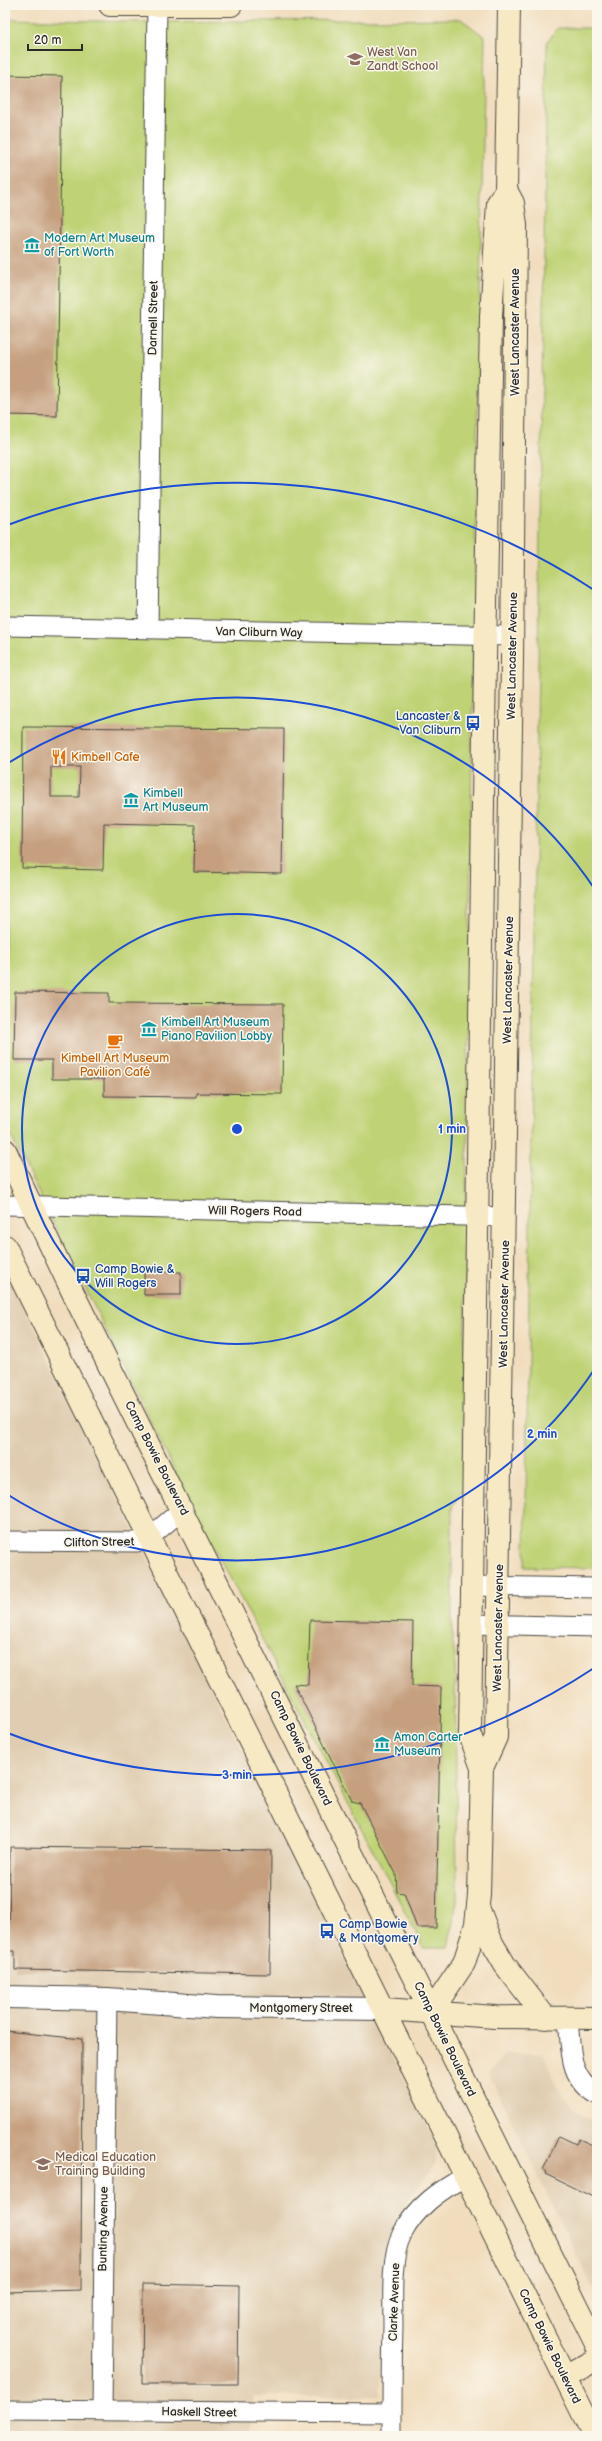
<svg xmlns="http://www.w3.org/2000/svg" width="602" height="2441" viewBox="0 0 602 2441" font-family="'Balsamiq Sans',sans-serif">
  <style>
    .built { fill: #e0cdb1 }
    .green { fill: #bfd376; stroke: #757f50 }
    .building { fill: #c59f7e; fill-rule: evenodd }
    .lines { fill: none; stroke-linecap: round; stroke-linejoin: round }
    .minor-casing { stroke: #494641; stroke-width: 21 }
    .tertiary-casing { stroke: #494641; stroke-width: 24 }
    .secondary-casing { stroke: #494641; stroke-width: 24 }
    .minor { stroke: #fff; stroke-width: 19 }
    .tertiary { stroke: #fff; stroke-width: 22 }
    .secondary { stroke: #f7e9c3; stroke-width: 22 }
    .ring { fill: none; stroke: #1d4ed8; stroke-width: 2 }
    .labels { text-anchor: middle; stroke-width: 3; stroke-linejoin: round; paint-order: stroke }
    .education-label { font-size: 12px; fill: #785e54; stroke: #fbf7ec; text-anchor: start }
    .culture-label { font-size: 12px; fill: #0d838f; stroke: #fbf7ec; text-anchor: start }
    .street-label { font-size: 12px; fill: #2b2b2b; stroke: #fbf7ec }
    .transit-label { font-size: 12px; fill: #164399; stroke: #fbf7ec; text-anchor: start }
    .food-label { font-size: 12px; fill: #c56008; stroke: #fbf7ec; text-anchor: start }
    .centre { fill: #1d4ed8; stroke: #fbf7ec; stroke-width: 2 }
    .ring-label { font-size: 12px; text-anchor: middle; font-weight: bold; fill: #1d4ed8; stroke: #fbf7ec; stroke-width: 3; stroke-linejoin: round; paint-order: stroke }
  </style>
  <rect width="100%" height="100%" fill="#fbf7ec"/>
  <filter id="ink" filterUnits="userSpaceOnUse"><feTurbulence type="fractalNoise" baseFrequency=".025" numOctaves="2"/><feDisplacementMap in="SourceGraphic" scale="8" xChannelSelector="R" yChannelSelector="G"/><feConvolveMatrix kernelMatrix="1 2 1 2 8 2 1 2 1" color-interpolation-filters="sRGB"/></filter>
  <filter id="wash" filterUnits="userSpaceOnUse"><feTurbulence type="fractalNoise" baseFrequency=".012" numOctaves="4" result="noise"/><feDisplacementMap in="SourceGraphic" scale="16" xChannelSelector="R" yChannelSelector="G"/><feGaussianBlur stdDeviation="0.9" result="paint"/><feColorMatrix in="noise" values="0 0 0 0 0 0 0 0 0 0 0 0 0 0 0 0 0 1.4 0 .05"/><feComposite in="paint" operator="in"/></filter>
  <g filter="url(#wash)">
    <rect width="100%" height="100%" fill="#f1ddbd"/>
    <path class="built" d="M5,1269L434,2139L437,2150L436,2163L407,2202L386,2252L380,2396H252L251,2436H5Z
      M543,2053L556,2085L578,2112L597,2124V2297L488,2073L507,2054Z"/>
    <path class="green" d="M5,19L142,22L461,19L485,37L473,654L463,1488L452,1507V1639L455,1656L457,1901L448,1948H424L183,1488L5,1124Z
      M558,28H597V1568L525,1567L547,42Z"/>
    <g id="blocks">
      <path class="building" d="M5,75L62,76L57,416L5,415Z
        M23,727L284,729L282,874L194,872L195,825L104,823L103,870L22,868ZM51,767H80L79,797H51Z
        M15,992L109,993V1003L283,1004L282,1094L196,1093V1097L104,1096V1079H52V1060H14Z
        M144,1272H181V1295H144Z
        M310,1620L413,1622L412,1686L441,1687L436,1928H417L404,1893L397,1892L396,1874L360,1803L352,1801L294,1684L308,1685Z
        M10,1847L271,1850L270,1974L15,1970V1951H9Z
        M5,2031L82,2039L81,2290L5,2292Z
        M559,2136L576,2144L579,2139L597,2147V2199L545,2174L546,2172L543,2170Z
        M143,2284L239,2286L238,2384H142Z"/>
    </g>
  </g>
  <g filter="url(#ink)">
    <use href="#blocks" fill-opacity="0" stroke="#494641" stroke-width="1"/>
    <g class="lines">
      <defs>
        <path id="minor" d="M5,626L513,636
          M148,629L157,6
          M5,1205L505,1217
          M5,1541L137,1542L150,1537L183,1509
          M472,1586L597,1588
          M472,1624L597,1627
          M568,2018C571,2047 568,2079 597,2094
          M5,2410L392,2413
          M102,2410L107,1999
          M392,2436C392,2400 392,2363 393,2327C393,2301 390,2257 402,2234C417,2206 439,2191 466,2176"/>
        <path id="tertiary" d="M5,1997L107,1999L216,2007L384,2009"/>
        <path id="secondary" d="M110,5H231
          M5,1150L76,1299L597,2346
          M5,1246L594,2436
          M482,1768L496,1737L512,660L516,225L513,203L506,190
          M478,1907L492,1943L505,1965L546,2018
          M384,2009L495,2017L597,2018
          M431,2012L464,1963L476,1924L479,1895L482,1768L470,1735L485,660L491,317L498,203L506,190L509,5
          M565,2377L597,2359"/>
      </defs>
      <use href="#minor" class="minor-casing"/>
      <use href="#tertiary" class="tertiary-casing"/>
      <use href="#secondary" class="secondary-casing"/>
      <use href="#minor" class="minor"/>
      <use href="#tertiary" class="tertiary"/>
      <use href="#secondary" class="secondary"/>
    </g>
  </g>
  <g class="ring">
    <circle cx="237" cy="1129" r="215"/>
    <path d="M596 1367A431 431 0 0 1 5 1493M5 765A431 431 0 0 1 596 891"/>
    <path d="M594 1668A646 646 0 0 1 5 1732M5 526A646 646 0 0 1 594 590"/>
  </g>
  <defs>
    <symbol id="school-bare" viewBox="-9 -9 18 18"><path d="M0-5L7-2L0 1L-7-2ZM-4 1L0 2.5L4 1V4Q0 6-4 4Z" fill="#8d6e63" stroke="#fbf7ec" stroke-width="2.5" paint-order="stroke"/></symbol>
    <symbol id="museum-bare" viewBox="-9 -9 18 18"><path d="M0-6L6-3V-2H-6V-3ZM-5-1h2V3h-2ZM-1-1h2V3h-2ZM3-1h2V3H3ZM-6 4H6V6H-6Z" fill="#0f9aa8" stroke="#fbf7ec" stroke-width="2.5" paint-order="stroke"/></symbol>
    <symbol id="bus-bare" viewBox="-9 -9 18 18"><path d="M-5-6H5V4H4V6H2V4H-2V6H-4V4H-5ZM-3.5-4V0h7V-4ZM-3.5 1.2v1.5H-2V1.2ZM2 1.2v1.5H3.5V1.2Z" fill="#1a4fb4" stroke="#fbf7ec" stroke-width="2.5" paint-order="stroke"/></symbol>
    <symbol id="restaurant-bare" viewBox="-9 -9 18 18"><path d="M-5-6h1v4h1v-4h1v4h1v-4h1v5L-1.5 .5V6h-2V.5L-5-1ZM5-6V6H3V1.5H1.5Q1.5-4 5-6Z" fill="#e8710a" stroke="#fbf7ec" stroke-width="2.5" paint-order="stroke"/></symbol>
    <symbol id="cafe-bare" viewBox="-9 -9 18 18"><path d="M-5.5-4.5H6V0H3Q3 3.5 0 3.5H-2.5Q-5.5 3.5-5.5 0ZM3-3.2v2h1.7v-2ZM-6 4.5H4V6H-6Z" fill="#e8710a" stroke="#fbf7ec" stroke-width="2.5" paint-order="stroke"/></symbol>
    <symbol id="university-bare" viewBox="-9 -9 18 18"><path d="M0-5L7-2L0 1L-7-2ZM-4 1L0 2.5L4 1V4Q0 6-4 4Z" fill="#8d6e63" stroke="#fbf7ec" stroke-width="2.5" paint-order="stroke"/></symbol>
  </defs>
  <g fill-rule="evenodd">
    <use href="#school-bare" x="344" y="48" width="22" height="22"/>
    <use href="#museum-bare" x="21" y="234" width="22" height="22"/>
    <use href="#bus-bare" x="462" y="712" width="22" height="22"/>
    <use href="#restaurant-bare" x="48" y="746" width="22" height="22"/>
    <use href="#museum-bare" x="120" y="789" width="22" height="22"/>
    <use href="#museum-bare" x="138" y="1018" width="22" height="22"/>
    <use href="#cafe-bare" x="104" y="1030" width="22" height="22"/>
    <use href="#bus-bare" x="72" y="1265" width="22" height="22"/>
    <use href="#museum-bare" x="371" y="1733" width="22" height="22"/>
    <use href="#bus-bare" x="316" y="1920" width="22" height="22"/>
    <use href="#university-bare" x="32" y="2153" width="22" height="22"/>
  </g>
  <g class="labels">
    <g class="education-label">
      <text x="367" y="56">West Van<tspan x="367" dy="14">Zandt School</tspan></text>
      <text x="55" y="2161">Medical Education<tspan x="55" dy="14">Training Building</tspan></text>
    </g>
    <g class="culture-label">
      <text x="44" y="242">Modern Art Museum<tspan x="44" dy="14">of Fort Worth</tspan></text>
      <text x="143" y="797">Kimbell<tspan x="143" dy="14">Art Museum</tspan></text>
      <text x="161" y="1026">Kimbell Art Museum<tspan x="161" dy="14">Piano Pavilion Lobby</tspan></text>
      <text x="394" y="1741">Amon Carter<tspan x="394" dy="14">Museum</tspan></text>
    </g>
    <g class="street-label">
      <text transform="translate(153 318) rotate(-89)" y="4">Darnell Street</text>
      <text transform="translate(515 332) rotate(-90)" y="4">West Lancaster Avenue</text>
      <text transform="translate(259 632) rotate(1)" y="4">Van Cliburn Way</text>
      <text transform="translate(512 656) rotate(-89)" y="4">West Lancaster Avenue</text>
      <text transform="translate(508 980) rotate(-89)" y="4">West Lancaster Avenue</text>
      <text transform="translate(255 1211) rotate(1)" y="4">Will Rogers Road</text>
      <text transform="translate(504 1304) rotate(-89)" y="4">West Lancaster Avenue</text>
      <text transform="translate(157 1458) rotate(63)" y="4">Camp Bowie Boulevard</text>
      <text transform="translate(99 1542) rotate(-1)" y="4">Clifton Street</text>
      <text transform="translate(498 1628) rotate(-89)" y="4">West Lancaster Avenue</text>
      <text transform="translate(301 1748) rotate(64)" y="4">Camp Bowie Boulevard</text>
      <text x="301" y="2012">Montgomery Street</text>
      <text transform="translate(445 2039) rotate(64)" y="4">Camp Bowie Boulevard</text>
      <text transform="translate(103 2229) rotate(-89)" y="4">Bunting Avenue</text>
      <text transform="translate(394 2302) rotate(-88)" y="4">Clarke Avenue</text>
      <text transform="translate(550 2346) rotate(64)" y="4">Camp Bowie Boulevard</text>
      <text transform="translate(199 2412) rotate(1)" y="4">Haskell Street</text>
    </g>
    <g class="transit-label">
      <text x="461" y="720" text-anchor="end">Lancaster &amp;<tspan x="461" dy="14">Van Cliburn</tspan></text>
      <text x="95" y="1273">Camp Bowie &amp;<tspan x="95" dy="14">Will Rogers</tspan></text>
      <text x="339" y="1928">Camp Bowie<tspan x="339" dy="14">&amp; Montgomery</tspan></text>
    </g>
    <g class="food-label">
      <text x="71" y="761">Kimbell Cafe</text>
      <text x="115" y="1062" text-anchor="middle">Kimbell Art Museum<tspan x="115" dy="14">Pavilion Café</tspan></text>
    </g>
  </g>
  <circle cx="237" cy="1129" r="6" class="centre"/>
  <g class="ring-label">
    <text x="452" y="1133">1 min</text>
    <text x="542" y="1438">2 min</text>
    <text x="237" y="1779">3 min</text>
  </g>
  <rect width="602" height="2441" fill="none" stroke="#fbf7ec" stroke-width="20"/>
  <path d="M28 44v6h54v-6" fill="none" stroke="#2b2b2b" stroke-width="2"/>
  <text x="34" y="44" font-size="12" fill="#2b2b2b" stroke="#fbf7ec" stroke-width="3" paint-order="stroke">20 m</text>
</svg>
